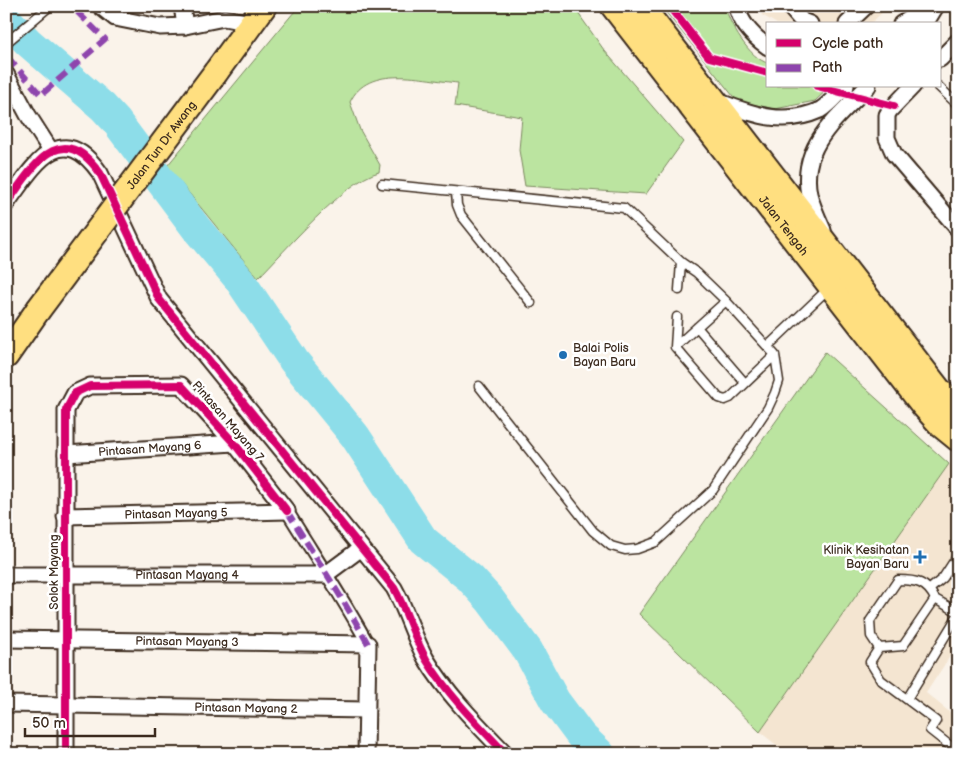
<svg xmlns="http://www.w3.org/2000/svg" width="964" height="760" viewBox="0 0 964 760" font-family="'Balsamiq Sans',sans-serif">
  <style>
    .built { fill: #f4e5d1 }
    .green { fill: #bbe4a0; stroke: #7b875f }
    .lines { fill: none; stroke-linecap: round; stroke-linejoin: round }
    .river { stroke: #8ddde9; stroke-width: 31 }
    .service-casing { stroke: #3b2a1e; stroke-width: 11 }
    .pedestrian-casing { stroke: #3b2a1e; stroke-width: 15 }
    .minor-casing { stroke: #3b2a1e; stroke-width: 19 }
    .primary-casing { stroke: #3b2a1e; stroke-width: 28 }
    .service { stroke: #fff; stroke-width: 8 }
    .pedestrian { stroke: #fff; stroke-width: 11 }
    .minor { stroke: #fff; stroke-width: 15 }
    .primary { stroke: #ffdf80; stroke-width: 24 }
    .primary-bridge-casing { stroke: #3b2a1e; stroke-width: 28; stroke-linecap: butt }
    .primary-bridge { stroke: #ffdf80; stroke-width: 24 }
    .quiet { stroke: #8e44ad; stroke-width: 6; stroke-dasharray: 12 6; stroke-linecap: butt }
    .cycleway-casing { stroke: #fff; stroke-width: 11 }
    .cycleway { stroke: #d6006c; stroke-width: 8 }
    .poi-dot { fill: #1f6fb2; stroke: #fff; stroke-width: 2 }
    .labels { text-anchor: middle; stroke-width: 5; stroke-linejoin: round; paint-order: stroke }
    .street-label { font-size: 12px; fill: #3b2a1e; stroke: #fff }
    .poi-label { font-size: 12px; fill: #3b2a1e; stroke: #fff; text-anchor: start }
  </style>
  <rect width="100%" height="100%" fill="#faf3ea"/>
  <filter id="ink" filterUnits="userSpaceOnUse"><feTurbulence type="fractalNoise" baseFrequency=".02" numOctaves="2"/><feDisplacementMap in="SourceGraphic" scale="10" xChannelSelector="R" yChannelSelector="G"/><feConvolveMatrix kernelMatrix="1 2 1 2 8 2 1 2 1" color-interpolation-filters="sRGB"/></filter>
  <g filter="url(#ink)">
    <path class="built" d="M759,6H889L870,24H777L762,15Z
      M949,464L958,470V644L926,693L958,719V754H788L760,732Z"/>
    <path class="green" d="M299,6H573L604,50L683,142L646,194L525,186L519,150L522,117L455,106L458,83C424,80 368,63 350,102L360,130L380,165L379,172C344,181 285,251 258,278L167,166Z
      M661,6H725C729,24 750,59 768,63V86H831L815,101L775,109L737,101Z
      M825,352L949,464L760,732L639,614Z"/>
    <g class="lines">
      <path class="river" d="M6,19L28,42L103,107L116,121L196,228L239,279L294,361L355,436L423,540L470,578L490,600L528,651L555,701L581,736L600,754"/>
      <defs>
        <path id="service" d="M6,43L50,6
          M938,86L958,105
          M382,184L624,208L681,262L697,273L726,301L775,355L779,381L775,393L768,408L713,490L656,542L637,549L625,550L611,546L593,531L479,386
          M456,192L457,205L461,215L531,303
          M679,290L681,262
          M726,301L675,347L719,398L725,400L730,398L775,355
          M697,327L745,383
          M768,346L829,288
          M675,347L677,317
          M930,589L943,578L958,555
          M958,612L935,599L903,646L879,648L870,662L881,680L936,721L930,730L958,752
          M879,648L871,636L870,621L898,580C916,580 927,582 935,599
          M907,699L958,615"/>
        <path id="pedestrian" d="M287,511C314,555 343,598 368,644"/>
        <g id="minor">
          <path d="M100,6L115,18L160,27L185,26L224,18L252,23"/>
          <path d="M182,6L185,26"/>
          <path d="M737,6C740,23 754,37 768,47"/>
          <path d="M789,6L802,21L810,24"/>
          <path d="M847,24L866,6"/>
          <path d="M901,24L932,6"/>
          <path d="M925,24L936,6"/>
          <path d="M940,59L958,41"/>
          <path d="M6,74L28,115L51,151"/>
          <path d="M913,86L890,110L887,115V138L894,154L958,229"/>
          <path d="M717,101C752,114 782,127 820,110C829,105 838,93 846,86"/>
          <path d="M6,204C32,169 60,116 100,173L159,299L394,588C407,611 413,636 426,659C447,694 478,725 506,754"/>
          <path d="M823,230C818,219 812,206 809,194C799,146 838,117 868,86"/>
          <path id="s1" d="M66,454L234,443"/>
          <path id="s2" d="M65,516L287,511"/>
          <path id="s3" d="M6,575H325L360,549"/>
          <path id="s4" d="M6,639L368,644L366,754"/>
          <path id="s5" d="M6,704L366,710"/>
          <path d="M66,754V410L75,393L90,386L181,385L234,443L287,511"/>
        </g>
        <g id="primary">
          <path id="s6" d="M613,6L923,405L942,426L958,439"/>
          <path d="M641,6L939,390L958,409"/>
          <path d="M216,72L264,6"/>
          <path d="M6,356L38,310"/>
        </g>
      </defs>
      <use href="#service" class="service-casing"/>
      <use href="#pedestrian" class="pedestrian-casing"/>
      <use href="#minor" class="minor-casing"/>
      <use href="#primary" class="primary-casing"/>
      <use href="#service" class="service"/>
      <use href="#pedestrian" class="pedestrian"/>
      <use href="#minor" class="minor"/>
      <use href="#primary" class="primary"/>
      <defs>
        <g id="primary-bridge">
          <path id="s7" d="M38,310L216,72"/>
        </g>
      </defs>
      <use href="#primary-bridge" class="primary-bridge-casing"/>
      <use href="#primary-bridge" class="primary-bridge"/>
      <path class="quiet" d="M6,62L11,61L41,95L105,39L71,6
        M287,511C314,555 343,598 368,644"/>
      <defs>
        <path id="cycleway" d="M669,6L709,57L768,73
          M817,86L894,106
          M6,204C32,169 60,116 100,173L159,299L394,588C407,611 413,636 426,659C447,694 478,725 506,754
          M66,754V410L75,393L90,386L181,385L234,443L287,511"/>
      </defs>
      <use href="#cycleway" class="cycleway-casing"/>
      <use href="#cycleway" class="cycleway"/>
    </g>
  </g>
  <g class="poi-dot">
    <circle cx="563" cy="355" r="5"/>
    <path d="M917.5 549.5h5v5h5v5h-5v5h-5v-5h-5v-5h5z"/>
  </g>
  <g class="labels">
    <g class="street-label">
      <text dy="4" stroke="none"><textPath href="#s7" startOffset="206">Jalan Tun Dr Awang</textPath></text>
      <text dy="4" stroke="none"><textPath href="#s6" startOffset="278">Jalan Tengah</textPath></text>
      <text transform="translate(228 421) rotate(49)" y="4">Pintasan Mayang 7</text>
      <text dy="4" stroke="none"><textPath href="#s1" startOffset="84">Pintasan Mayang 6</textPath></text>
      <text dy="4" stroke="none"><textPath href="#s2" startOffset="111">Pintasan Mayang 5</textPath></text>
      <text transform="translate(54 572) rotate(-90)" y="4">Solok Mayang</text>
      <text dy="4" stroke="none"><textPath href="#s3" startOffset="181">Pintasan Mayang 4</textPath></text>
      <text dy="4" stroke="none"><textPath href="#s4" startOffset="181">Pintasan Mayang 3</textPath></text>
      <text dy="4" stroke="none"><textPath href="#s5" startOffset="240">Pintasan Mayang 2</textPath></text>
    </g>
    <g class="poi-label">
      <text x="573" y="352">Balai Polis<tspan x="573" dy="14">Bayan Baru</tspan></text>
      <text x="909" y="554" text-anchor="end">Klinik Kesihatan<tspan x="909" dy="14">Bayan Baru</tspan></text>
    </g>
  </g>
  <rect width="964" height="760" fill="none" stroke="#fff" stroke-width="25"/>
  <rect x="12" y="12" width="939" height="735" fill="none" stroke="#3b2a1e" stroke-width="2" filter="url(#ink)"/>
  <rect x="766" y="22" width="175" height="65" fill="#ffffff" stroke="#b1aaa5"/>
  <rect x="776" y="39" width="25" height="8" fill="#d6006c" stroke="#b1aaa5"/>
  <text x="812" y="48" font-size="15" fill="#3b2a1e">Cycle path</text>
  <rect x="776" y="64" width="25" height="8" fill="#8e44ad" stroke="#b1aaa5"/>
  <text x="812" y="72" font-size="15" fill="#3b2a1e">Path</text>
  <path d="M25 728v8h130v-8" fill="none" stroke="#3b2a1e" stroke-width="2.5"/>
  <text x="32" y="728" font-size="15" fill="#3b2a1e" stroke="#ffffff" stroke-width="4" paint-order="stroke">50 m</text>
</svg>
